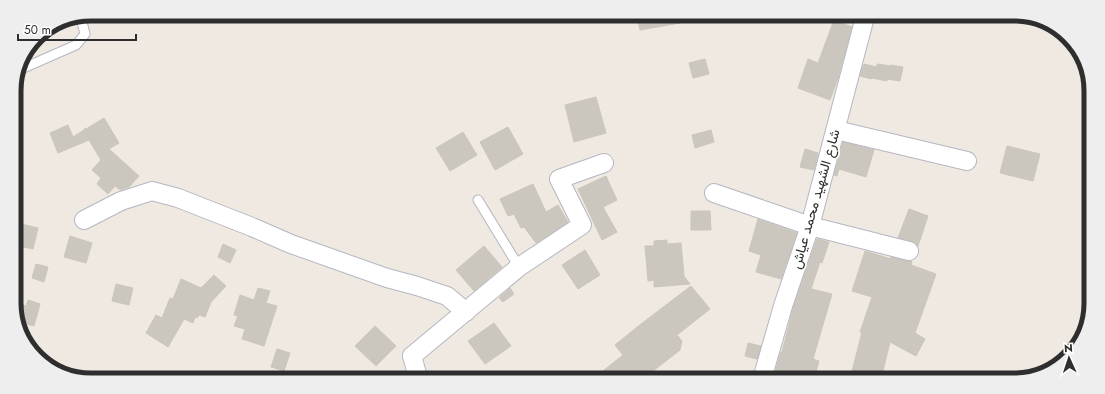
<svg xmlns="http://www.w3.org/2000/svg" width="1105" height="394" viewBox="0 0 1105 394" font-family="Jost,Vazirmatn,sans-serif">
  <style>
    .building { fill: #cbc7bf; stroke: #cbc5ba }
    .lines { fill: none; stroke-linecap: round; stroke-linejoin: round }
    .lane-casing { stroke: #b4b7c1; stroke-width: 11 }
    .street-casing { stroke: #b4b7c1; stroke-width: 20 }
    .lane { stroke: #fff; stroke-width: 9 }
    .street { stroke: #fff; stroke-width: 18 }
    .labels { text-anchor: middle; stroke-width: 3.5; stroke-linejoin: round; paint-order: stroke }
    .street-label { font-size: 14px; fill: #2e2e2e; stroke: #fff }
    .rim { fill: none; stroke: #2e2e2e; stroke-width: 5 }
  </style>
  <rect width="100%" height="100%" fill="#efe9e1"/>
  <path class="building" d="M637,16L679,17L680,23L640,30Z
    M834,20L852,27L838,78L830,100L798,88L808,59L818,63Z
    M705,59L709,74L693,78L689,63Z
    M864,64L877,67V64L891,66V65L903,67L900,81L887,79V81L872,78L871,79L860,76Z
    M596,97L606,133L574,142L565,105Z
    M104,118L119,143L109,149L139,176L129,187L120,190L115,186L108,194L97,184L101,178L92,170L101,160L89,140L58,153L50,133L68,125L73,137L84,130L85,128L86,129Z
    M508,127L523,154L495,170L480,142Z
    M711,130L714,142L695,148L692,135Z
    M463,132L477,155L450,171L436,148Z
    M843,142L874,150L866,177L839,169L837,176L834,175Z
    M1007,146L1040,154L1033,181L1000,173Z
    M805,149L818,153L814,170L800,167Z
    M606,176L617,200L603,207L617,232L602,240L578,189Z
    M533,184L546,212L558,205L568,222L536,243L524,227L521,228L514,214L508,216L500,199Z
    M909,209L928,216L918,246L916,243L912,241L898,238Z
    M691,211H710L711,230H691Z
    M758,219L797,233L781,279L756,272L761,255L749,251Z
    M17,223L38,228L33,249L15,245V232Z
    M70,236L92,243L86,263L64,257Z
    M817,239L829,242L822,263L820,262L811,289L832,294L813,359L819,361L814,379H773L781,352H782L794,305Z
    M667,240V244L681,243L684,276L690,284L654,287V280L648,281L645,246H654V241Z
    M223,244L236,250L230,263L218,257Z
    M484,246L502,267L474,291L456,270Z
    M585,250L600,275L578,289L562,265Z
    M865,251L891,259V257L906,261H912L911,265L936,274L915,333L925,339L916,356L890,342L881,379H850L862,332H860L872,297L852,291Z
    M36,264L48,267L44,282L32,278Z
    M214,275L226,286L211,302L205,317L199,315L197,318L195,317L193,323L184,319L168,347L146,333L156,315L162,318L170,298L173,299L181,279L201,288Z
    M116,284L133,288L129,305L112,301Z
    M691,286L710,309L677,335L682,341L680,350L644,378H594L623,355L615,345L641,324Z
    M258,288L270,291L266,303L277,306L264,346L242,339L245,329L234,326L238,316L234,315L240,295L254,300Z
    M510,288L514,294L503,302L499,298Z
    M28,300L40,304L34,326L17,321L15,317V302L26,306Z
    M494,323L511,346L485,364L468,341Z
    M375,326L396,346L376,366L355,346Z
    M748,343L761,346L757,359L745,356Z
    M277,349L290,353L284,371L271,367Z"/>
  <g class="lines">
    <defs>
      <path id="lane" d="M19,70L76,45L85,34L81,18
        M478,200L519,267"/>
      <path id="street" d="M836,130L967,161
        M714,193L810,226L909,251
        M84,220L121,201L152,191L178,198L252,227L291,244L387,278L417,286L447,296L466,312
        M418,377L412,356L519,267L582,225L559,179L604,163
        M762,379L783,306L810,226L865,17"/>
    </defs>
    <use href="#lane" class="lane-casing"/>
    <use href="#street" class="street-casing"/>
    <use href="#lane" class="lane"/>
    <use href="#street" class="street"/>
  </g>
  <g class="labels">
    <g class="street-label">
      <text transform="translate(815 199) rotate(-74)" y="5">شارع الشهيد محمد عياش</text>
    </g>
  </g>
  <path d="M0 0H1105V394H0ZM91 21H1014A70 70 0 0 1 1084 91V303A70 70 0 0 1 1014 373H91A70 70 0 0 1 21 303V91A70 70 0 0 1 91 21Z" fill="#eee" fill-rule="evenodd"/>
  <path class="rim" d="M91 21H1014A70 70 0 0 1 1084 91V303A70 70 0 0 1 1014 373H91A70 70 0 0 1 21 303V91A70 70 0 0 1 91 21Z"/>
  <g transform="translate(1069 358) rotate(357)" stroke="#ffffff" stroke-width="3" paint-order="stroke">
  <path d="M0-3L7 15L0 10L-7 15Z" fill="#2e2e2e"/>
  <text y="-6" font-size="11" font-weight="bold" text-anchor="middle" fill="#2e2e2e">N</text>
  </g>
  <path d="M18 34v6h118v-6" fill="none" stroke="#2e2e2e" stroke-width="2"/>
  <text x="24" y="34" font-size="12" fill="#2e2e2e" stroke="#ffffff" stroke-width="3" paint-order="stroke">50 m</text>
</svg>
